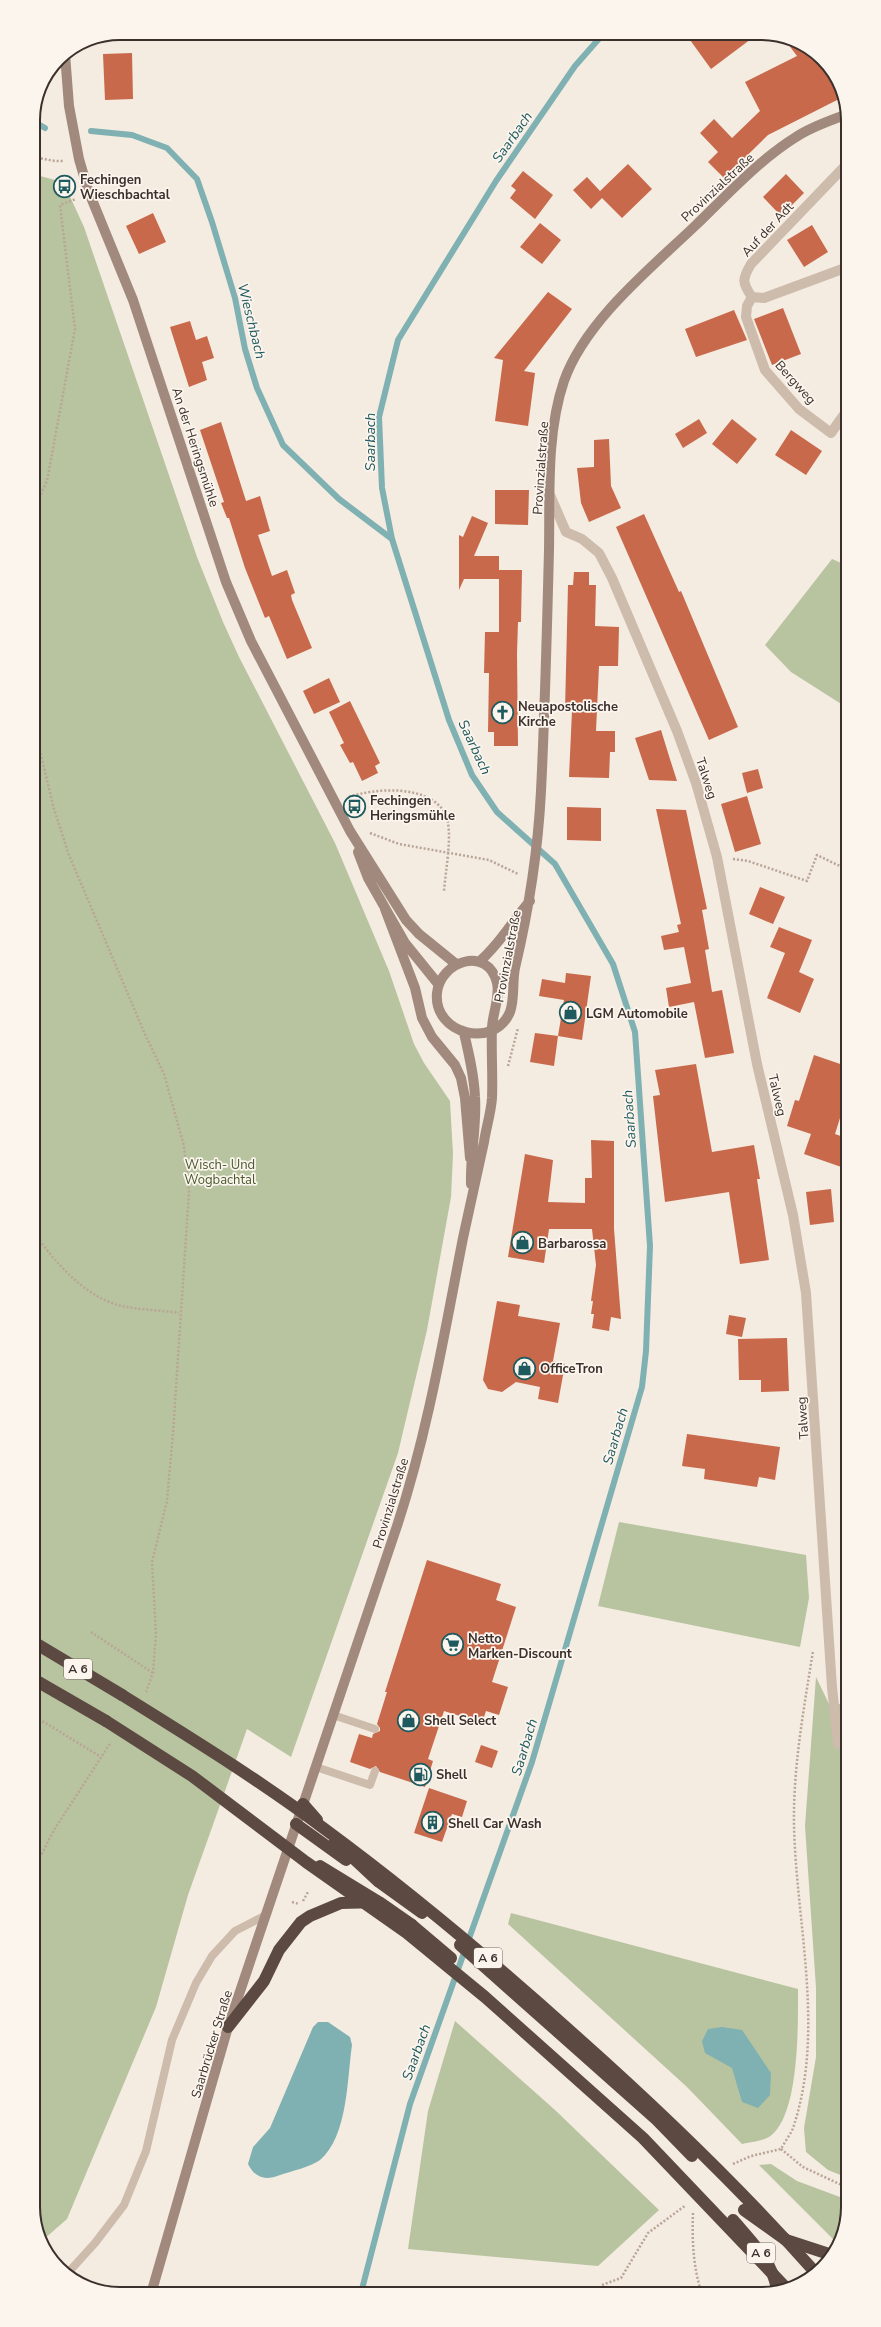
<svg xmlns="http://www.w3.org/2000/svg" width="881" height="2327" viewBox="0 0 881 2327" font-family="'Nunito Sans',sans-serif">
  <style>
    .green { fill: #b8c4a0 }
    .water { fill: #7fb0b2 }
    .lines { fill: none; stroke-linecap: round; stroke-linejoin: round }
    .stream { stroke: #7fb0b2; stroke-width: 6 }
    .building { fill: #c8694b }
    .path { stroke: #b9a596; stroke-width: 2.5; stroke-dasharray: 2 2; stroke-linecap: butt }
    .lane { stroke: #cdbbac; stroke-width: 8 }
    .street { stroke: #cdbbac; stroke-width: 10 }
    .secondary { stroke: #a18a7d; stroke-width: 10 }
    .highway { stroke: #5c4a42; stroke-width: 12 }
    .highway-bridge { stroke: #5c4a42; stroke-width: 12 }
    .labels { text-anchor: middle; stroke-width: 3.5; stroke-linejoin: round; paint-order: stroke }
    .shield { fill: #fbf5ee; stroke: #756b66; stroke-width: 1 }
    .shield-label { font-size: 12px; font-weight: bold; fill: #3b302b }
    .poi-label { font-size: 13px; font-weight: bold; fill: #3b302b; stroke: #fbf5ee; text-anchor: start }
    .street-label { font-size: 13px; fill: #3b302b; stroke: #fbf5ee }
    .park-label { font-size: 13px; fill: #4a5a2e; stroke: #fbf5ee }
    .water-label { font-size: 14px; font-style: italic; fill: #1f5a5e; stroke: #fbf5ee }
    .rim { fill: none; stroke: #3b302b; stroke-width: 2 }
  </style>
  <rect width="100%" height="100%" fill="#f4ebe1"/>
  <path class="green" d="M33,174L55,180L67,190L84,227L197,557L223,622L239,657L335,843L389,971L414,1044L424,1063L450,1101L453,1154L451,1197L427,1330L398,1453L291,1757L247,1729L188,1895L156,2007L67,2219L43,2240L36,2230Z
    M832,559L846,565V707L791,672L765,645Z
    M619,1522L806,1555L809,1598L800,1647L598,1606Z
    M816,1677L829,1704H847L848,2178L828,2170L806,2152L804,2128L816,2057V1988L805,1826Z
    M511,1913L798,1989C798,2023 800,2117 769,2137C762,2141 749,2142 742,2144L687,2087L508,1924Z
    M455,2021L555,2110L659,2210L598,2266L408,2249L428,2111Z
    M771,2164L797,2181L848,2200V2207L836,2242L759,2165Z"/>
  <path class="water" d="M318,2022H328L350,2037L352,2045C347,2079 348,2136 320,2160C310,2167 292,2171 280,2175C265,2181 255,2178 248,2164L253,2147L270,2128L313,2027Z
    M722,2027L742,2030L771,2073L770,2095L758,2108L742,2102L732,2068L705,2053L702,2041L708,2029Z"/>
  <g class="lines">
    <path class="stream" d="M33,121L45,128
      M91,131L132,135L167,148L197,179L212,222L235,298L245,349L257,388L283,445L339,499L392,539
      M361,2293L410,2104L532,1762L642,1387L646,1351L650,1246L635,1032L613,964L555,864L497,812L472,775L449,720L392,539L382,488L379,417L398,340L496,181L575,66L604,33"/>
  </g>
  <path class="building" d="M685,33H759L711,69Z
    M785,40L814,51L843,97L768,135L724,178L708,162L718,152L700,133L714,119L732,138L760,111L745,82L797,56Z
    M132,53L133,99L105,100L103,54Z
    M628,164L652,189L622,218L602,198L591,209L573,190L587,177L600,191Z
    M523,171L553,195L535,219L510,198L516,190L511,186Z
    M786,174L804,193L781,216L763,197Z
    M153,213L166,242L139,254L126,226Z
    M540,223L561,240L542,264L520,247Z
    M812,225L828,252L804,267L787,240Z
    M548,292L572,309L524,371L535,373L528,426L495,421L503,360L494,358Z
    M783,308L801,354L772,365L754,319Z
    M734,310L747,340L696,357L685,329Z
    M190,321L196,340L207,336L214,358L202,362L207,380L189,387L170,327Z
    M699,419L707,433L683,448L675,434Z
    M732,419L757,439L737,464L712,444Z
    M221,422L246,501L260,496L270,531L258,535L272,576L287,570L295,593L291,595L292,600L312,648L287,659L269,616L265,618L245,568L229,518H227L221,503L224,502L200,430Z
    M791,430L822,451L806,475L775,455Z
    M609,439L611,486L621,508L589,522L581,503L577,468L594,467V440Z
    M495,490H529L528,525L495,524Z
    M644,514L679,592L681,591L738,727L709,740L616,527Z
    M472,516L488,523L474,556H499V570H522L521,622H518L517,653L518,746H494V732H488L489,673H484L485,632H499V579H464L459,590V535L463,537Z
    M574,572H589V585H596L595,626L619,627L618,666H599L596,731H615V752H610L609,778L569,777L572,711H565L568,585H573Z
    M329,678L340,702L314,714L303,691Z
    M350,701L380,763L375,766L378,773L362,781L353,762L350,763L340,745L344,743L329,712Z
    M661,730L669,756L677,781L649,780L635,738Z
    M758,769L763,788L747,793L742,773Z
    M747,796L761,844L735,852L721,804Z
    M567,807L601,808V841L567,840Z
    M656,809L686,810L707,909L702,910L709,949L705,950L712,992L722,990L734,1053L705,1058L694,1002L669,1007L666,988L691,983L684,947L664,950L661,936L679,932L677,925L681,924Z
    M760,887L785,897L773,924L749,914Z
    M779,927L812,940L799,972L814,979L800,1013L767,998L785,953L770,947Z
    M566,973L591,976L582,1040L558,1036L564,1000L539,996L542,979L565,983Z
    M535,1033L558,1036L554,1066L530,1062Z
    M814,1055L846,1066V1099L835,1134L846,1138L847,1169L804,1154L811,1134L787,1126L795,1100L799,1101Z
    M696,1064L712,1152L754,1145L760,1179H757L769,1260L740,1264L729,1192L665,1202L653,1096L660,1095L655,1070Z
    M591,1140L614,1141V1229L621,1319L611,1317L609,1331L592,1328L594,1314H591L593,1301H591L596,1265L592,1229H549L544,1263L508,1257L525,1154L553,1160L548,1202L585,1203V1178H592Z
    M831,1189L834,1222L810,1225L806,1192Z
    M497,1301L520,1305L518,1316L560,1323L553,1361L565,1364L558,1403L538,1399L540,1387L516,1382L502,1392L488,1389L483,1380Z
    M729,1315L746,1318L742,1337L726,1334Z
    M787,1338L789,1391L761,1392V1380H739L738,1339Z
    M687,1434L780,1447L775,1480L759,1477L757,1487L704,1479L705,1469L682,1466Z
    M427,1560L501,1584L496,1600L516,1607L492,1682L508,1687L499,1715L486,1711L482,1723L444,1711L428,1759L433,1761L425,1787L380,1772L376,1766L370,1769L350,1762L359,1734L372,1738L373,1734L380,1731V1728L377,1724L387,1692H385Z
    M481,1745L498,1751L492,1768L475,1762Z
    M429,1788L467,1801L462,1817L452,1814L442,1842L414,1833Z"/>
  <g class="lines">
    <path class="path" d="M33,157L55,161H64
      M34,509L47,481L75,329L60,205L76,199
      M34,726L54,809L69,855L144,1032L164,1074L184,1146L189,1192L173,1433L167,1501L152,1562L156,1634L153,1673L146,1692
      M349,797C375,788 428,784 445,813C454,831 445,872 444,892
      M370,833L399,844L489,860L518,874
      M733,859L748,861L807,881L817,855L846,869
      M508,1066L518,1028
      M35,1234C55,1262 83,1295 118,1305C137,1310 160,1310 179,1313
      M91,1632L153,1673
      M39,1719L101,1757
      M842,1758L847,1779
      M36,1865L54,1830L111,1742
      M303,1901L308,1892
      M292,1902L299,1904
      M781,2149L803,2167L848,2188
      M733,2164L751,2156L781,2149C785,2141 792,2133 794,2125C825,2030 796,1922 794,1825C793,1767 804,1708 813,1651
      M693,2213C692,2239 693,2266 701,2291
      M602,2285L621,2278L648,2233L686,2205"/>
    <path class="lane" d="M333,1715L375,1729
      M316,1767L370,1785L375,1771
      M66,2275L95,2243L124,2205L146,2151L172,2040L196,1983L212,1956L235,1931L266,1915"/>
    <path class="street" d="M845,166L751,264C742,279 742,283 752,297L764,298L845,268
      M752,297L747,306L746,317L765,370L799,409L831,433L843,416
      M550,495L566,532L582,539L599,553L612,578L677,731L696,783L717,857L757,1064L793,1215L806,1293L832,1687L838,1744"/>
    <path class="secondary" d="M65,54L69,106L79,159L88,190L133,300L226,582L251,641L350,831L406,920L419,934L456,964
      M358,852L368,878L405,943L439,985
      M385,909L415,988L422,1018L432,1037L455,1065L461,1078L465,1098L470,1158
      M480,961C501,943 512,921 530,901
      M464,1033C469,1054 474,1075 475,1097C477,1126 470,1155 471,1184
      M151,2294L228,2027L397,1526C428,1432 444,1335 463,1238C470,1206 477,1174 484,1142C486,1128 491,1113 492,1098C493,1075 491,1051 492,1027C493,1012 500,997 497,983C488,945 440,961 437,993C433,1034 494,1050 510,1012C515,998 512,982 515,968C529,909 538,851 541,791C545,711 547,630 549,550C550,495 546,434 564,381C585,321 651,268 696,225C727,195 759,160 796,137C811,127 829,121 845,115"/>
    <path class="highway" d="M35,1643L122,1695
      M35,1680L106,1721
      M303,1804L317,1820
      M296,1824L346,1860
      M335,1841L379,1882L422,1913
      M320,1866L379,1902L412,1925
      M228,2027L264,1981L279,1950L301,1922L310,1916L341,1903L379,1902
      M744,2210L786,2240L832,2255
      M733,2220C751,2241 774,2263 777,2291"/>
    <path class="highway-bridge" d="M122,1695C191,1738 261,1781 326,1830C414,1895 497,1965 578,2038C660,2111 740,2188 814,2271
      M106,1721L192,1776L306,1862L407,1933L485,1997L643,2138L787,2289
      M412,1925L451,1958
      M460,1945L657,2120L692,2156"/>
  </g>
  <defs>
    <symbol id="bus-ring" viewBox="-11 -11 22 22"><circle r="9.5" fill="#fbf5ee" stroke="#1f5a5e" stroke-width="1.5"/><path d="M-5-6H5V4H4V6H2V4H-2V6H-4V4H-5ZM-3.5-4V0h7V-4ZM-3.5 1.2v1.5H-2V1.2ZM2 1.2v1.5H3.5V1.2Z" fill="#1f5a5e"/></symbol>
    <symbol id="church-ring" viewBox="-11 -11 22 22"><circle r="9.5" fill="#fbf5ee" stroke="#1f5a5e" stroke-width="1.5"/><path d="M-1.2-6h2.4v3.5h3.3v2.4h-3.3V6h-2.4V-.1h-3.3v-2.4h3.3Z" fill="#1f5a5e"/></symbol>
    <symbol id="shop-ring" viewBox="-11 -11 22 22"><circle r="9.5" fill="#fbf5ee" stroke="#1f5a5e" stroke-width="1.5"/><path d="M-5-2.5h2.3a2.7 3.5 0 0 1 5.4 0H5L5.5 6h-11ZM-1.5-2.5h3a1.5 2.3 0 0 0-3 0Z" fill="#1f5a5e"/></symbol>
    <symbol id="supermarket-ring" viewBox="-11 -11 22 22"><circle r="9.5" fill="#fbf5ee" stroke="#1f5a5e" stroke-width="1.5"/><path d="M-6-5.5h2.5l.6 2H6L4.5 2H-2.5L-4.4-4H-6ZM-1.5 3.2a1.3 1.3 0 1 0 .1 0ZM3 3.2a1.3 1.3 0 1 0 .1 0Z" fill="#1f5a5e"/></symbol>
    <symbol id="fuel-ring" viewBox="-11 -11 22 22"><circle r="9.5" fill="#fbf5ee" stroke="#1f5a5e" stroke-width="1.5"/><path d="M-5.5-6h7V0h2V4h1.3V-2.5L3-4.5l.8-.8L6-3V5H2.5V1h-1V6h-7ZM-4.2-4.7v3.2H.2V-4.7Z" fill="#1f5a5e"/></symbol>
    <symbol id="building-ring" viewBox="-11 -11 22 22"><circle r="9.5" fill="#fbf5ee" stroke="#1f5a5e" stroke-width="1.5"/><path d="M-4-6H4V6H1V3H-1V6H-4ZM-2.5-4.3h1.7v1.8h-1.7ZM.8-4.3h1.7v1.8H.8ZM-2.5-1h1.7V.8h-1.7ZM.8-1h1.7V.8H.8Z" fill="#1f5a5e"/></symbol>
  </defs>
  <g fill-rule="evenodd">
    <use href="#bus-ring" x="52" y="174" width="25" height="25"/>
    <use href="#church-ring" x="490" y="700" width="25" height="25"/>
    <use href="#bus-ring" x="342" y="794" width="25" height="25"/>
    <use href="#shop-ring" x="558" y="1000" width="25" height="25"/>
    <use href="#shop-ring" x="510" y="1230" width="25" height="25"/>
    <use href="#shop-ring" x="512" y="1356" width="25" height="25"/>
    <use href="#supermarket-ring" x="440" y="1632" width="25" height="25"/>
    <use href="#shop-ring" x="396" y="1708" width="25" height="25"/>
    <use href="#fuel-ring" x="408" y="1762" width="25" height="25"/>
    <use href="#building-ring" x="420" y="1810" width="25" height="25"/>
  </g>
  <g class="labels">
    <g class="shield">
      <rect x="64" y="1659" width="28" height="20" rx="3"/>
      <rect x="474" y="1948" width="28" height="20" rx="3"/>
      <rect x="747" y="2243" width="28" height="20" rx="3"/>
    </g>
    <g class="shield-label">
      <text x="78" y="1673">A 6</text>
      <text x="488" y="1962">A 6</text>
      <text x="761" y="2257">A 6</text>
    </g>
    <g class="poi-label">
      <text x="80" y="184">Fechingen<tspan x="80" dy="15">Wieschbachtal</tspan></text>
      <text x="518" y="711">Neuapostolische<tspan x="518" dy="15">Kirche</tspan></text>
      <text x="370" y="805">Fechingen<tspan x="370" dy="15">Heringsmühle</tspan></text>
      <text x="586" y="1018">LGM Automobile</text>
      <text x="538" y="1248">Barbarossa</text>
      <text x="540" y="1373">OfficeTron</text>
      <text x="468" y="1643">Netto<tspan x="468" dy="15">Marken-Discount</tspan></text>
      <text x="424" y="1725">Shell Select</text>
      <text x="436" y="1779">Shell</text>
      <text x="448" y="1828">Shell Car Wash</text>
    </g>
    <g class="street-label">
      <text transform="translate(717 187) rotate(-43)" y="5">Provinzialstraße</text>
      <text transform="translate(767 229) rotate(-47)" y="5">Auf der Adt</text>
      <text transform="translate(796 382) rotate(48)" y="5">Bergweg</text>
      <text transform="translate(196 447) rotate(72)" y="5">An der Heringsmühle</text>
      <text transform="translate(540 468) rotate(-86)" y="5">Provinzialstraße</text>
      <text transform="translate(707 778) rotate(72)" y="5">Talweg</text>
      <text transform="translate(507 956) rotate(-79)" y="5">Provinzialstraße</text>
      <text transform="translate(778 1095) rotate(77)" y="5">Talweg</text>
      <text transform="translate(802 1418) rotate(-94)" y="5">Talweg</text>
      <text transform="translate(390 1503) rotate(-73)" y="5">Provinzialstraße</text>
      <text transform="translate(211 2044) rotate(-73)" y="5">Saarbrücker Straße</text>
    </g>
    <g class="park-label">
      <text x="220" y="1169">Wisch- Und<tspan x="220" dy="15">Wogbachtal</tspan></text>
    </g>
    <g class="water-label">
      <text transform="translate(512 137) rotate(-55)" y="5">Saarbach</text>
      <text transform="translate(252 321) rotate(76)" y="5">Wieschbach</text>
      <text transform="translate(370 442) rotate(-90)" y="5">Saarbach</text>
      <text transform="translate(475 747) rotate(65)" y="5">Saarbach</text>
      <text transform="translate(629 1119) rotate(-94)" y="5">Saarbach</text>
      <text transform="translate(615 1436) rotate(-74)" y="5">Saarbach</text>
      <text transform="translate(524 1747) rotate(-73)" y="5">Saarbach</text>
      <text transform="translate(416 2052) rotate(-70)" y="5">Saarbach</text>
    </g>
  </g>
  <path d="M0 0H881V2327H0ZM120 40H761A80 80 0 0 1 841 120V2207A80 80 0 0 1 761 2287H120A80 80 0 0 1 40 2207V120A80 80 0 0 1 120 40Z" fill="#fbf5ee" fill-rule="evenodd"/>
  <path class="rim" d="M120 40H761A80 80 0 0 1 841 120V2207A80 80 0 0 1 761 2287H120A80 80 0 0 1 40 2207V120A80 80 0 0 1 120 40Z"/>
</svg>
